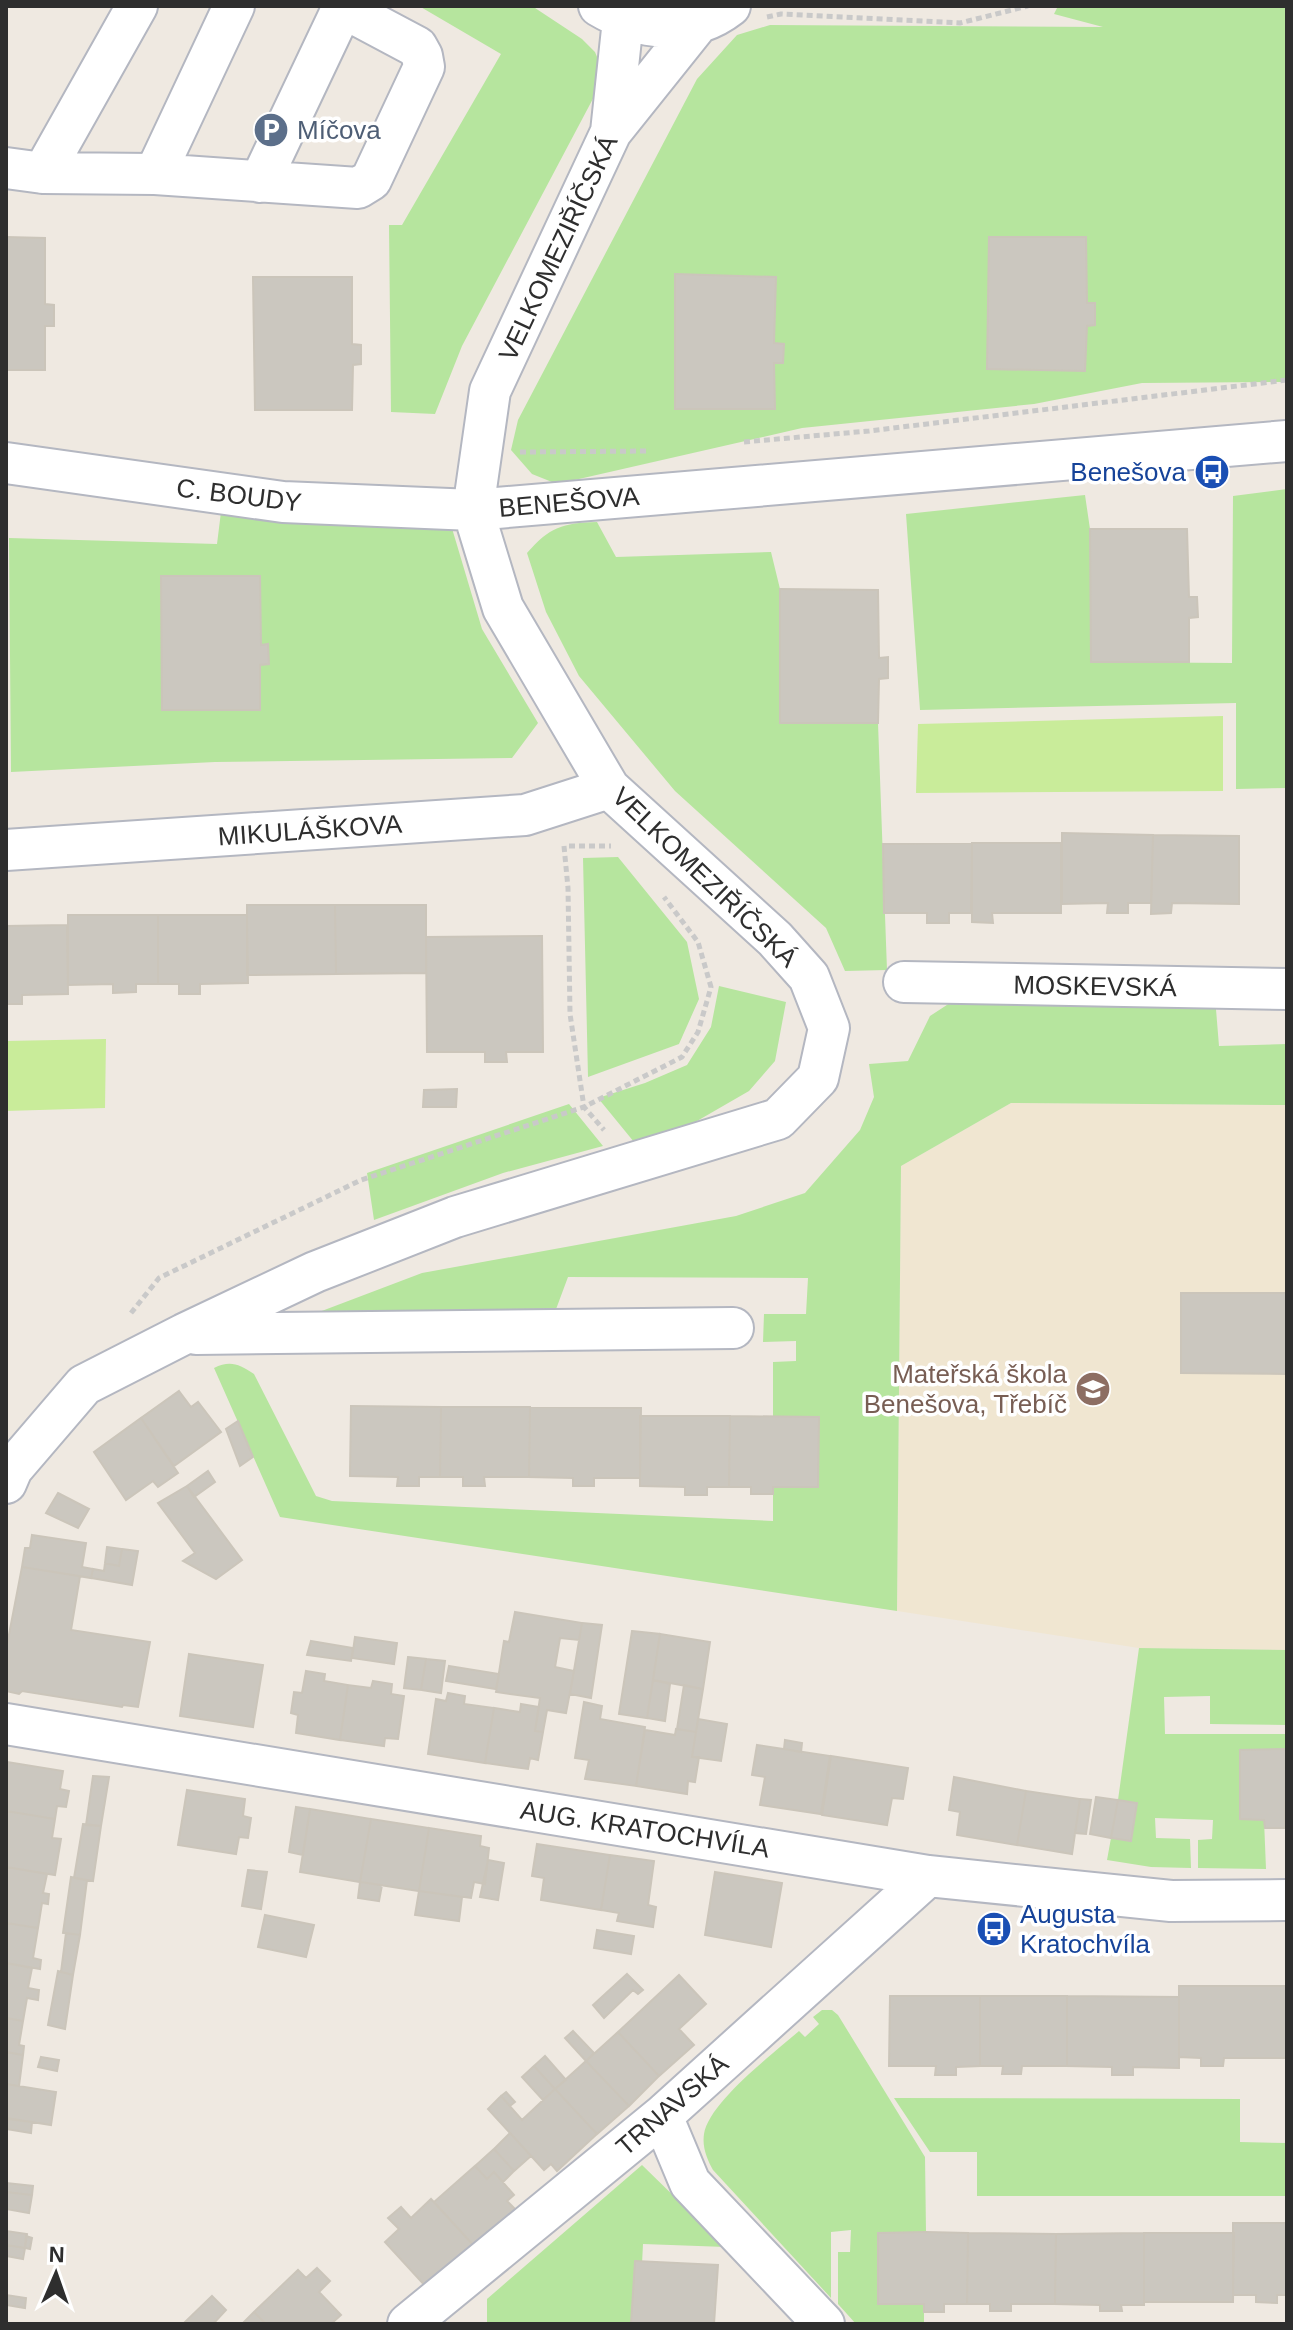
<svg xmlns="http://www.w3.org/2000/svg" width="1293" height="2330" viewBox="0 0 1293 2330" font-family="Arial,sans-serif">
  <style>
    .education { fill: #f0e6d1 }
    .green { fill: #b6e59e }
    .pitch { fill: #c9ec9a }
    .building { fill: #cbc7bf; stroke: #cbc5ba; stroke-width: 2 }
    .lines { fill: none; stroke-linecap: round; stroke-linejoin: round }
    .minor-casing { stroke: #b4b7c1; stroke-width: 44 }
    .path { stroke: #c9c9c9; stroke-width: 5; stroke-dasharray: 6 4; stroke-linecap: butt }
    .minor { stroke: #fff; stroke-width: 40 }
    .labels { text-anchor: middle; stroke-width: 7; stroke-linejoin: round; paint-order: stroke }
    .service-label { font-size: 26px; fill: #4e5e75; stroke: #fff; text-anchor: start }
    .street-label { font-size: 26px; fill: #2e2e2e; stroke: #fff }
    .transit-label { font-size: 26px; fill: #164399; stroke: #fff; text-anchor: end }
    .education-label { font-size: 26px; fill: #785e54; stroke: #fff; text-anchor: end }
  </style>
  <rect width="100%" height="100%" fill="#efe9e1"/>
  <path class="education" d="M1011,1103L1287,1105V1650L1139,1648L897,1611L901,1166Z"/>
  <path class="green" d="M419,6H532L582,39L595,52L605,76L462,346L435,414L391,412L389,225H402L501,54Z
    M1058,6H1287V382L1142,383L1034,404L802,428L557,484L532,474L511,450L518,420L697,79L737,35L770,25L1103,27L1054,14Z
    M1287,489V788L1236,789V703L920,710L906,514L1085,495L1090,529L1091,662L1232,663L1233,496Z
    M221,512L451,525L482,629L538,723L512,758L215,762L11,772L9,538L217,544Z
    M597,522L616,557L771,552L780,589L878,723L887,970L845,971L826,928L675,791L579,676L546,612L527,553C550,527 562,523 597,522Z
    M618,857L687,942L699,999L679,1044L588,1077L583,858Z
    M719,986L786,1002L775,1061L749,1091L678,1132L634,1142L598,1098L645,1083L687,1065L711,1027Z
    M1215,997L1219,1046L1287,1044V1105L1011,1103L901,1166L897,1611L280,1517L214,1368C230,1360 239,1364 254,1374L316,1496L332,1501L773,1521V1487H818L819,1417L773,1416V1362L796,1361V1341L763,1342L764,1314H806L808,1278L568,1277L552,1320H298L422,1273L736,1216L805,1193L860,1130L874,1097L869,1064L908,1061L930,1016L953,1001Z
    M569,1104L603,1146L503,1173L374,1220L367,1173Z
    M1139,1648L1287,1650V1725L1210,1724V1696L1164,1697L1165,1734H1286V1749L1240,1750V1819L1264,1820L1266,1869L1198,1868V1840L1212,1839L1213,1820L1155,1818L1156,1838L1190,1839L1191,1868L1151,1867L1107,1860L1111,1838L1131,1841L1118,1800Z
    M822,2010H832L838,2015L925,2157L926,2232L878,2233V2303L924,2304V2324H856L838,2304V2252H850L851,2230L831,2232V2298L713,2170C707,2159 702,2147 704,2134C709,2102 774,2053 799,2031L805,2037L819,2024L813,2017Z
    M894,2098L1240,2099V2142L1287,2143V2196H977V2152H930Z
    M642,2165L726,2247L643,2244L639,2324H487V2299Z"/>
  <path class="pitch" d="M1223,716V791L916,793L918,724Z
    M106,1039L105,1108L6,1111V1041Z"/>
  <path class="building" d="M6,237L45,238V304L54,305V326H45V370H6Z
    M989,237H1086L1087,303H1095V325L1087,326L1085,371L987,369Z
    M675,274L776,277L774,343L784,344L783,363H774L775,409H675Z
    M253,277H352V344L361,345V364L353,365L352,410H255Z
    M1090,529H1187L1189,597H1197L1198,617L1189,618V662H1091Z
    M161,576H260L261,645L268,644L269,664L260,665V710H162Z
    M780,589L878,590L879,658L888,657V678L879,679L878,723H780Z
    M1062,833L1153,835L1151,903H1128V913H1107L1108,903L1062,904Z
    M1153,835L1239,836V904L1172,903L1171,913L1151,914Z
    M972,843H1061V913H992L993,923L972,922Z
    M972,843L971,913H949V923H927V913H884L883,844Z
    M247,905H335L336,974L247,975Z
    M335,905H426V973L336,974Z
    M68,915H158V984H136V992L113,993V984L68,985Z
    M158,915H247L248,983L200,984V994H179V984H158Z
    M67,925L68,994L22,995V1004H6V926Z
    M542,936L543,1052H506L507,1062H485V1052H427L426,937Z
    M457,1089L456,1107H423L424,1090Z
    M1181,1293H1287V1374L1181,1373Z
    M179,1391L191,1407L198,1402L221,1432L174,1466L141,1418Z
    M351,1406L441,1407L440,1477H419V1486H397L398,1477L350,1476Z
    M441,1407H530L529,1477H484L485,1486H463V1477H440Z
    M530,1407L641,1408L640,1478H594V1486H573V1478L529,1477Z
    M640,1416H730L729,1487H707V1495H685V1487L640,1486Z
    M730,1416L819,1417L818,1487H773V1494H751V1487H729Z
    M141,1418L178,1473L158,1487L153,1481L126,1500L94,1452Z
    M238,1421L253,1457L240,1466L226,1429Z
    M208,1471L215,1482L194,1497L187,1486Z
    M187,1486L242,1560L216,1579L183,1561L195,1553L158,1503Z
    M58,1493L89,1509L78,1528L46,1513Z
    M32,1535L86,1543L82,1567L93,1569L91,1578L22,1567L25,1548H30Z
    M107,1547L122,1549L119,1566L105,1563Z
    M122,1549L138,1551L132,1585L91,1578L93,1569L104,1571L105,1563L119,1566Z
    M22,1567L80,1576L71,1630L150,1642L138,1707L123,1705L122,1707L22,1691L19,1694L6,1691V1650Z
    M515,1612L582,1623L579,1640L560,1638L555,1667L574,1671L566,1713L547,1710L543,1732L535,1731L540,1698L496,1692L504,1641L509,1642Z
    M582,1623L602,1625L591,1698L570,1694Z
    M632,1631L660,1634L647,1718L619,1714Z
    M660,1634L710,1642L703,1689L653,1680Z
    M355,1637L397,1643L394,1664L352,1658Z
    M311,1641L353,1648L351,1661L307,1655Z
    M189,1654L263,1665L253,1727L180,1716Z
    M408,1657L426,1659L421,1690L404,1688Z
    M426,1659L445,1661L441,1693L421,1690Z
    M449,1666L499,1674L496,1689L446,1681Z
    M306,1671L325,1674L324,1681L348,1685L340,1740L296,1733L298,1715L291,1713L294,1692L302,1693Z
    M653,1680L670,1684L665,1721L647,1718Z
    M373,1681L392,1684L391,1694L404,1696L398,1739L385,1738L384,1746L340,1740L348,1685L371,1688Z
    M684,1685L703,1689L696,1732L677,1729Z
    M448,1693L465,1696L464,1704L494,1708L485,1763L428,1754L436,1699L446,1701Z
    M584,1702L602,1706L600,1719L645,1727L636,1786L585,1779L589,1760L575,1758Z
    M521,1704L539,1707L535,1731L543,1732L538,1760L530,1758L528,1769L485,1763L494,1708L520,1712Z
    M698,1719L727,1724L721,1761L692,1757Z
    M676,1729L696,1732L692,1757H699L695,1782L688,1781L687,1794L636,1786L645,1730L675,1735Z
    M785,1740L802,1743L801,1752L784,1749Z
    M757,1745L830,1756L821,1814L760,1805L765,1777L752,1775Z
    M1286,1749L1285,1828H1265L1264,1820L1240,1819V1750Z
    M831,1756L908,1768L903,1799L892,1798L887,1825L822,1815Z
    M7,1762L63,1771L60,1789L69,1791L66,1807L57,1806L55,1819L6,1811Z
    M93,1776L109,1777L101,1826L86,1825Z
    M954,1777L1026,1791L1017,1845L957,1835L960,1812L949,1810Z
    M187,1790L245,1799L243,1816L251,1818L248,1838L239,1837L236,1854L178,1845Z
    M1026,1791L1080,1799L1072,1854L1017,1845Z
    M1096,1797L1118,1800L1111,1838L1090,1834Z
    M1080,1799L1091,1800L1086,1834L1075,1833Z
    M1118,1800L1137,1803L1131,1841L1111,1838Z
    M296,1807L310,1809L303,1855L289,1852Z
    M310,1809L371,1819L360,1882L300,1872Z
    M6,1811L55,1819L52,1838L61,1839L55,1875L6,1867Z
    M371,1819L429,1828L419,1891L360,1882Z
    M83,1824L101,1826L93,1881L74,1878Z
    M429,1828L481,1836L480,1846L489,1848L485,1884L474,1882L471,1898L419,1891Z
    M537,1844L610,1855L601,1910L541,1900L544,1878L532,1876Z
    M610,1855L654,1861L648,1905L656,1907L653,1927L617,1921L619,1913L601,1910Z
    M488,1860L504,1863L498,1900L480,1897Z
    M6,1867L47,1874L43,1893L49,1894L48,1904L42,1903L38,1928L6,1923Z
    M248,1870L267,1872L261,1909L242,1906Z
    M715,1872L782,1883L771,1947L705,1935Z
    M71,1877L87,1880L80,1935L63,1933Z
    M360,1882L382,1885L379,1901L358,1898Z
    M419,1891L462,1897L459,1921L415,1915Z
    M265,1915L314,1925L306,1957L258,1947Z
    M6,1923L38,1928L33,1958L41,1960L40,1969L6,1963Z
    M597,1930L634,1936L631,1954L594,1948Z
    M66,1933L80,1935L73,1975L61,1972Z
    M6,1963L32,1968L28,1988L39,1990L38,2000L27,1998L23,2021L6,2018Z
    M58,1971L73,1975L65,2029L48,2025Z
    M627,1974L643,1990L638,1994L633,1990L604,2018L593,2005Z
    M679,1975L706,2004L679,2029L694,2045L659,2076L618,2032Z
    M1179,1986H1287V2058H1224L1223,2066H1201V2058L1179,2057Z
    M890,1996H980V2066L956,2067V2075H935L936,2066H889Z
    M980,1996H1067V2066H1022L1021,2074H1002L1003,2066H980Z
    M1067,1996L1179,1997V2068L1133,2067V2075H1112V2067L1067,2066Z
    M6,2018L23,2021L19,2045L24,2046L23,2055L6,2052Z
    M573,2031L594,2053L586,2061L565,2038Z
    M618,2032L659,2076L629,2106L586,2061Z
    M6,2052L23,2055L19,2086L6,2084Z
    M545,2056L566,2080L555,2089L534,2066Z
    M41,2057L59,2060L57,2071L38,2067Z
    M586,2061L629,2106L597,2134L555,2089Z
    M534,2066L555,2089L543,2100L522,2077Z
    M6,2084L56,2092L51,2125L6,2118Z
    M555,2089L597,2134L557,2171L551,2164L544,2170L488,2109L501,2096L522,2120Z
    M506,2092L515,2102L510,2106L501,2096Z
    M8,2119L32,2122L31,2133L6,2129Z
    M510,2133L531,2156L514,2171L494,2149Z
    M494,2149L514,2171L503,2182L494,2172L487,2179L475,2166Z
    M475,2166L487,2179L494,2172L514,2195L507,2201L516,2210L475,2247L434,2202Z
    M6,2183L33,2186L32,2195L6,2192Z
    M6,2192L32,2195L29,2213L6,2209Z
    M431,2199L475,2247L428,2289L385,2242L399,2229L388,2218L401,2207L411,2218Z
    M1233,2223H1287V2295H1277V2303L1256,2302V2295H1233Z
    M6,2231L27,2234L25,2248L6,2245Z
    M926,2232L968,2233L967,2304H944V2312H924V2304H878V2233Z
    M968,2233L1056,2234L1055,2304H1011V2311H990V2304H967Z
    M1144,2233V2305H1121L1122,2311H1100V2305L1055,2304L1056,2234Z
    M1144,2233H1234L1233,2302H1144Z
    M26,2236L32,2238L30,2249L25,2248Z
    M6,2245L25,2248L23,2259L6,2256Z
    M635,2261L718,2265L714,2324H631Z
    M317,2268L330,2281L319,2292L341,2315L331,2324H266L254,2312L298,2270L306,2278Z
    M6,2295L26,2298L25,2308L6,2305Z
    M212,2296L226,2310L213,2324H183Z
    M254,2312L266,2324H242Z"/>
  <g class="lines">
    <defs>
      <path id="minor" d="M599,6C639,30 690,37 730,6
        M611,132L623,20
        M6,168L43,173L137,6
        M43,173L155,174L358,188L371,180L424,67L422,56L417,47L340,6
        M155,174L234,6
        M260,182L343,7
        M6,463L283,502L473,510L1287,441
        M6,850L525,815L609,788
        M904,982L1287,989
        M196,1334L733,1328
        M6,1483L12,1469L84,1385L184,1334L315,1272L455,1217L778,1119L818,1078L829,1028L809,977L775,939L609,788L503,608L473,510L490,391L611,132L699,22
        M6,1724L928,1876L1171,1901L1287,1900
        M662,2116L690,2183L824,2324
        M408,2324L662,2116L928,1876"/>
    </defs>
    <use href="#minor" class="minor-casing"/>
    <path class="path" d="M767,17L781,14L960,23L1028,6
      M744,442L869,431L1287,380
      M520,452L650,451
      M564,846L568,888L570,1014L584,1107L604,1130
      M569,846H611
      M131,1313L159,1278L361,1180L584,1107L682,1057L698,1032L711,987L698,942L664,897"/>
    <use href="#minor" class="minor"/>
  </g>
  <defs>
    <symbol id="parking-disc" viewBox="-11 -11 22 22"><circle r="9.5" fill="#5c6f8a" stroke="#fff"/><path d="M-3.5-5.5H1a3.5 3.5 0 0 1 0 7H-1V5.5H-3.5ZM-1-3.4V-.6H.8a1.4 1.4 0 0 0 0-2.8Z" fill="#fff"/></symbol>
    <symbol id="bus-disc" viewBox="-11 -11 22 22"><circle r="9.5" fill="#1a4fb4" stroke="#fff"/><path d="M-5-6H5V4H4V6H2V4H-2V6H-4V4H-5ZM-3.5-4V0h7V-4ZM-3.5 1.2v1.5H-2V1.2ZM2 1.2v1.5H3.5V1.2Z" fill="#fff"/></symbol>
    <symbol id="school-disc" viewBox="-11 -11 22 22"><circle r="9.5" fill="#8d6e63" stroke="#fff"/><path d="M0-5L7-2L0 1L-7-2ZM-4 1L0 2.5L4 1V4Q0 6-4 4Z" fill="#fff"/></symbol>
  </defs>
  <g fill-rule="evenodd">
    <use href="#parking-disc" x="251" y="110" width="40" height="40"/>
    <use href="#bus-disc" x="1192" y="452" width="40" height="40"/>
    <use href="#school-disc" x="1073" y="1369" width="40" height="40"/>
    <use href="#bus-disc" x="974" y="1909" width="40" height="40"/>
  </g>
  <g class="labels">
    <g class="service-label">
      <text x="297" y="139">Míčova</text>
    </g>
    <g class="street-label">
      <text transform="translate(558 248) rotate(-65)" y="9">VELKOMEZIŘÍČSKÁ</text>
      <text transform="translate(239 495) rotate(7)" y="9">C. BOUDY</text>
      <text transform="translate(569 502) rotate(-5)" y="9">BENEŠOVA</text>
      <text transform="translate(310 830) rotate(-4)" y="9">MIKULÁŠKOVA</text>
      <text transform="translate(705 877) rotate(44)" y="9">VELKOMEZIŘÍČSKÁ</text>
      <text transform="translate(1095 986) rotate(1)" y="9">MOSKEVSKÁ</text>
      <text transform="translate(645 1829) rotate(9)" y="9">AUG. KRATOCHVÍLA</text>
      <text transform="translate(672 2105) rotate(-41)" y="9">TRNAVSKÁ</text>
    </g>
    <g class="transit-label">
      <text x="1186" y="481">Benešova</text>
      <text x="1020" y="1923" text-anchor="start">Augusta<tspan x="1020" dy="30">Kratochvíla</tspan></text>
    </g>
    <g class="education-label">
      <text x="1067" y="1383">Mateřská škola<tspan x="1067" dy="30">Benešova, Třebíč</tspan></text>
    </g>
  </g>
  <rect width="1293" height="2330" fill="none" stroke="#2e2e2e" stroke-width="16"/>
  <g transform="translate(56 2274) rotate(2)" stroke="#ffffff" stroke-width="6" paint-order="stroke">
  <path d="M0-6L14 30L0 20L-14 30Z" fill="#2e2e2e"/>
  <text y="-12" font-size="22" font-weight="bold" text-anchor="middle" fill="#2e2e2e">N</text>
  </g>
</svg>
